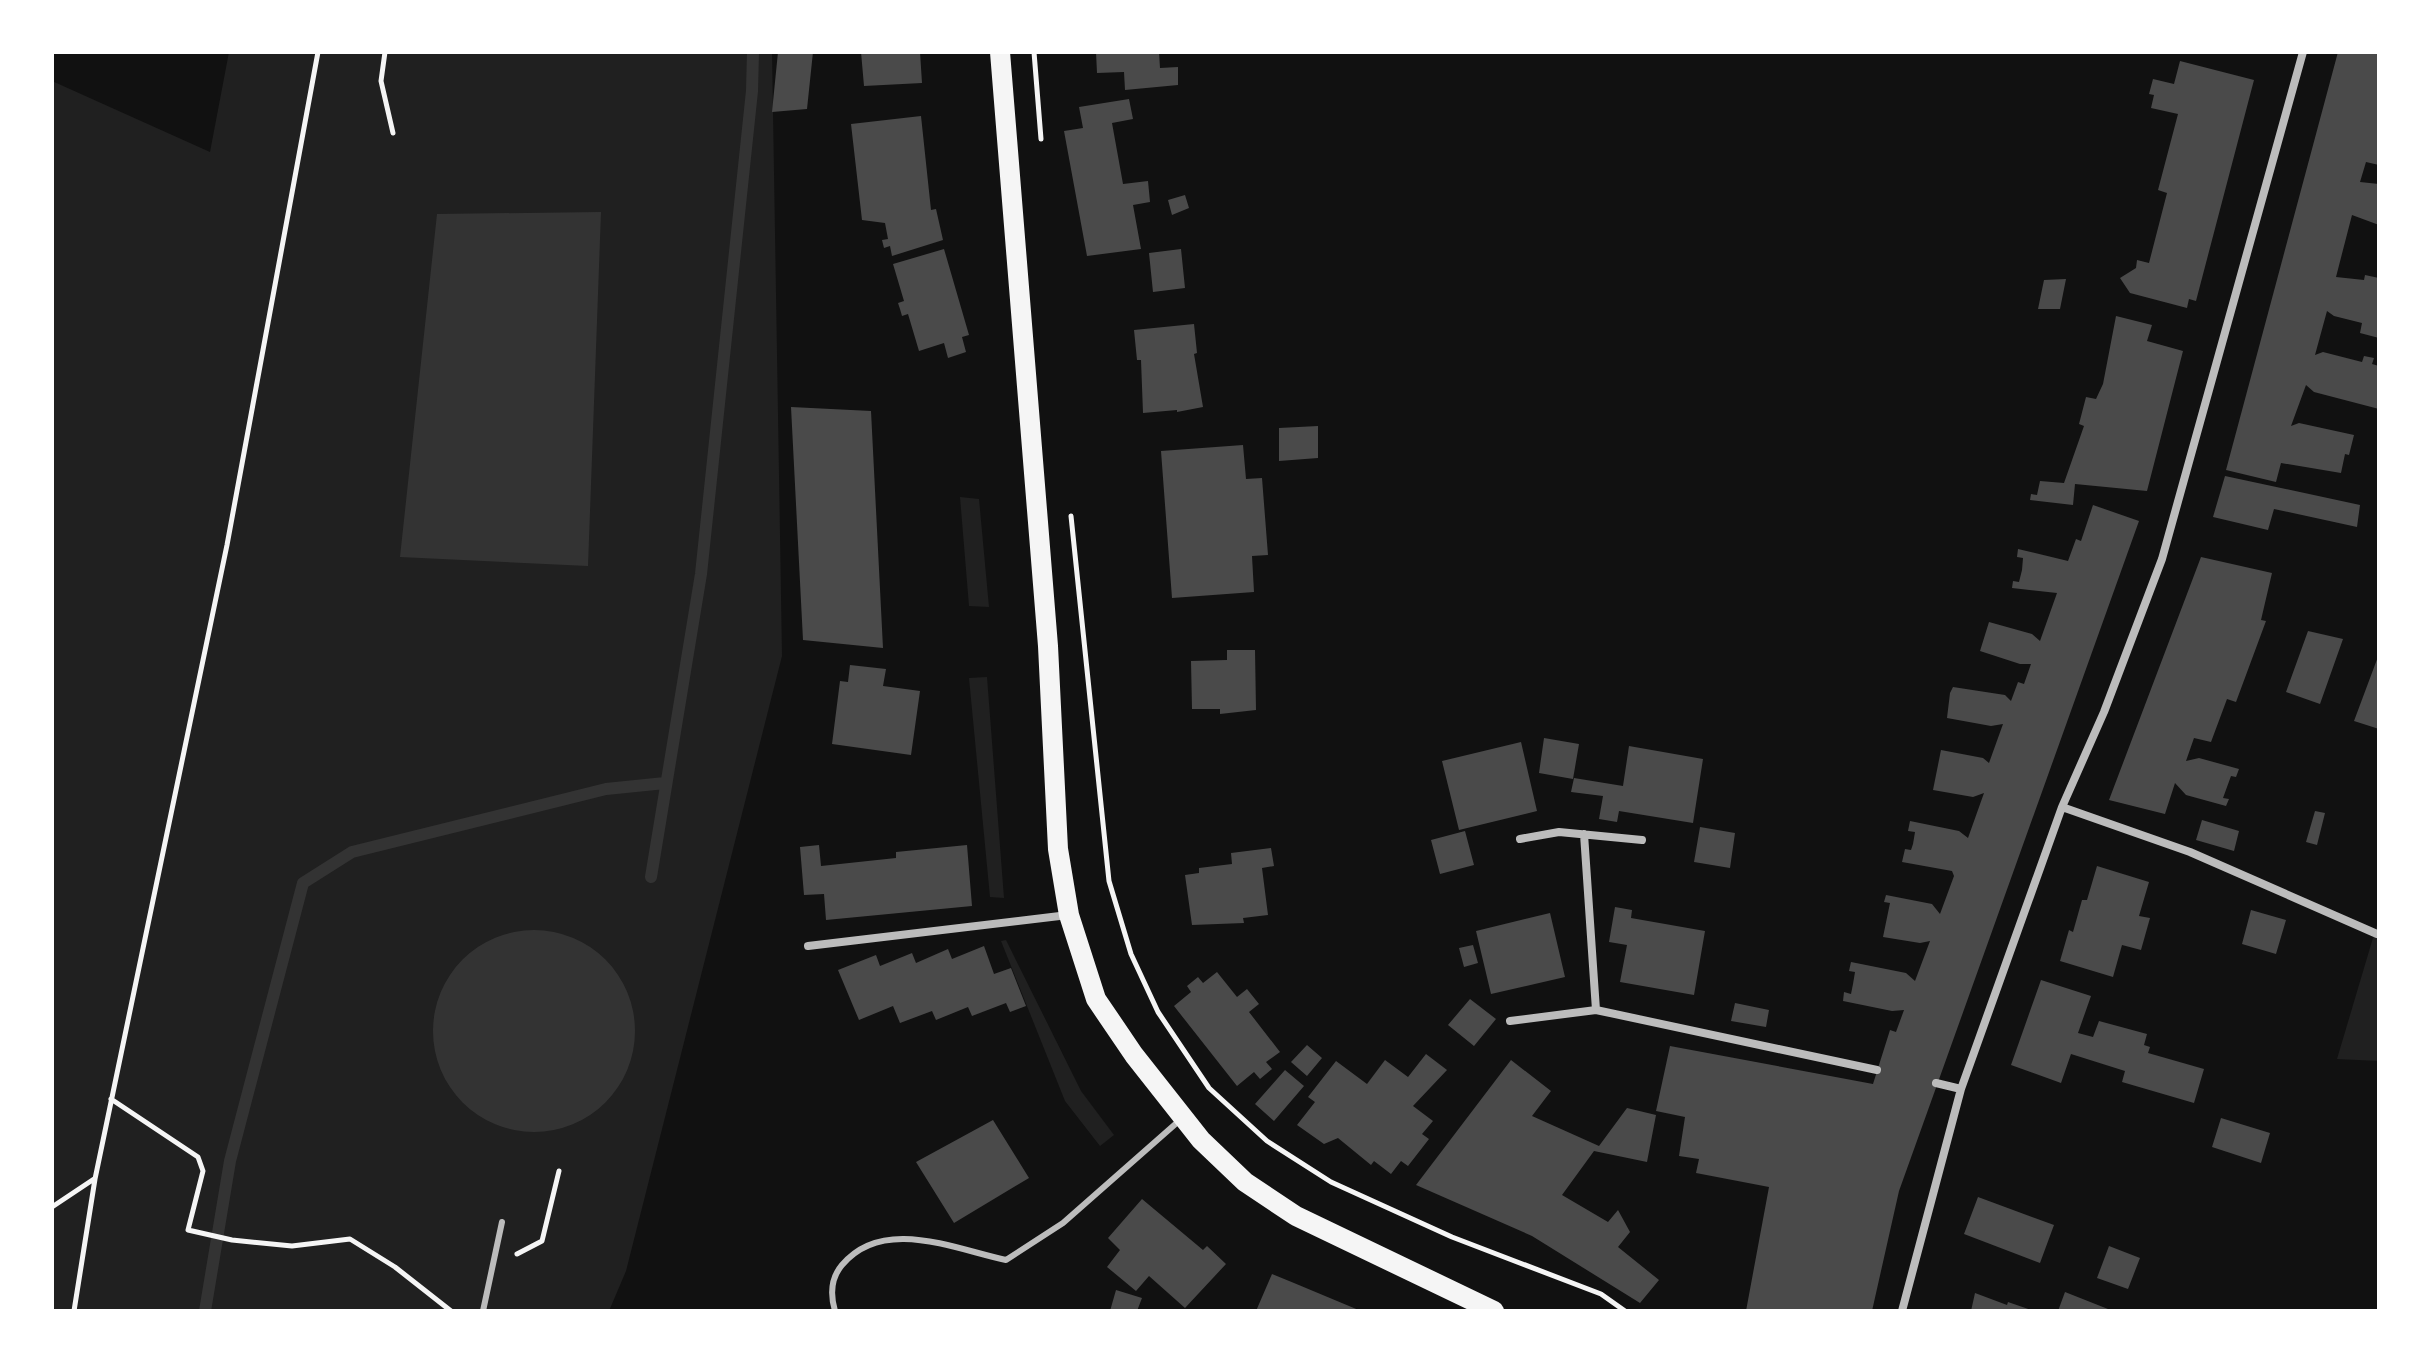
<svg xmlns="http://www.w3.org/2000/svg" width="2431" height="1363" viewBox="0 0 2431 1363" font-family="'DM Sans',sans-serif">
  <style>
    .green { fill: #202020 }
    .water { fill: #333 }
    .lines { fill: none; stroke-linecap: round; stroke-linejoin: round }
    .stream { stroke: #333; stroke-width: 12 }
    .building { fill: #4a4a4a }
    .path { stroke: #f5f5f5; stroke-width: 5 }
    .service { stroke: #bcbcbc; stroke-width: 6 }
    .minor { stroke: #bcbcbc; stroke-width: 8 }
    .primary { stroke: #f5f5f5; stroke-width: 20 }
  </style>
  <rect width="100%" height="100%" fill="#111"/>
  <path class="green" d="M229,52H772L782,656L626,1271L609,1311H52V81L210,152Z
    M960,497L979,499L989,607L969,606Z
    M987,677L1004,898L990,897L969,678Z
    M2378,921L2379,1061L2337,1059Z
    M1006,940L1081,1091L1114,1135L1100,1146L1065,1101L1001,941Z"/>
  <path class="water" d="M601,212L588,566L400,557L437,214Z
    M433 1031a101 101 0 1 1 202 0a101 101 0 1 1-202 0Z"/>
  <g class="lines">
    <path class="stream" d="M651,877L701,574L752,91L753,52
      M205,1311L230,1161L303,883L352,852L606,789L665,783"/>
  </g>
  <path class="building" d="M778,52H813L807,109L772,112Z
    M861,52H920L922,83L864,86Z
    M1096,52H1159L1160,68L1178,67V85L1125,90L1124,72L1097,73Z
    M2338,52H2379V165L2366,162L2360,182L2379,184V225L2352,215L2336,277L2364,280L2365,275L2379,278V338L2360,333L2362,323L2334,316L2327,311L2315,355L2323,352L2362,362L2364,356L2374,358L2372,364L2379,366V409L2314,392L2306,385L2291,426L2299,423L2354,435L2349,455L2345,454L2341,473L2281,463L2276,482L2226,470Z
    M2180,61L2254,80L2196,301L2189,299L2187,308L2130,293L2120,278L2136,268L2137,260L2149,263L2167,193L2158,190L2178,114L2151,108L2154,95L2149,94L2153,79L2174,84Z
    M1129,99L1133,119L1112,123L1123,184L1148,181L1150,202L1133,205L1141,249L1087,256L1064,131L1083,128L1079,107Z
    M921,116L931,210L936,209L943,240L892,256L890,246L884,248L882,240L888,239L885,223L862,220L851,124Z
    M1185,195L1189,208L1172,215L1168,200Z
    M944,249L969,335L962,337L966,352L948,358L944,343L919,351L908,314L902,316L900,309L898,303L904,301L893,264Z
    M1181,249L1185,288L1153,292L1149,253Z
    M2066,279L2060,309H2038L2044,280Z
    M2116,316L2152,325L2147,341L2183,351L2147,491L2075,484L2073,505L2030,500L2031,494L2037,495L2040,481L2064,483L2084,426L2079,424L2086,397L2096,399L2103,384Z
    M1194,324L1197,353L1194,354L1203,407L1177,412V410L1143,413L1141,360H1137L1134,330Z
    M791,407L871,411L883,648L803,640Z
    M1318,426V458L1279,461V428Z
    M1243,445L1246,479L1262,478L1268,555L1252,556L1254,592L1172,598L1161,451Z
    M2225,476L2360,505L2357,527L2274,509L2268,530L2213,517Z
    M2093,505L2139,521L1899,1191L1872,1311H1746L1769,1187L1696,1173L1699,1159L1679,1156L1685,1117L1656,1111L1670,1046L1873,1084L1890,1030L1896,1032L1904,1010L1892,1011L1843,1001L1844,992L1851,994L1853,984L1855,972L1849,971L1851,962L1906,973L1915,981L1930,941L1920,943L1883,937L1890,903L1884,902L1886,895L1932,904L1940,914L1954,876L1952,871L1902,862L1905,849L1911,850L1913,844L1915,832L1908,831L1910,821L1959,831L1968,838L1984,793L1973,797L1933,790L1941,750L1983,758L1989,763L2003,724L1991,726L1947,718L1950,693L1953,687L2005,695L2011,701L2018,682L2024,684L2031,664H2020L1980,651L1989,622L2032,634L2040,641L2057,593L2012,588L2013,581L2019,582L2022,570L2023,558L2017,557L2018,549L2068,561L2076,539L2081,541Z
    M2201,557L2272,573L2261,620L2266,621L2236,702L2227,699L2211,742L2194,738L2186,761L2199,758L2239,769L2236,777L2231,776L2223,798L2229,799L2226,806L2186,795L2175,783L2165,814L2109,800Z
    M2308,631L2343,639L2320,704L2286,692Z
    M1227,650H1255L1256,710L1220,714V709H1192L1191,661L1227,660Z
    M2379,654V729L2354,721Z
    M850,665L886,669L883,686L920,691L911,755L832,744L840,681L848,682Z
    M1544,738L1579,744L1573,779L1539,773Z
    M1521,742L1537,811L1459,830L1442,761Z
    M1629,746L1703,759L1693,823L1619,811L1617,822L1599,819L1603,796L1571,792L1574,778L1623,786Z
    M2315,811L2325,813L2317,845L2306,842Z
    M2202,820L2239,831L2234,851L2196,840Z
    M1700,827L1735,833L1730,868L1694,862Z
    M1465,831L1474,865L1440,874L1431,840Z
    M819,845L821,866L896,858V852L967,845L972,906L826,920L824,894L804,895L800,847Z
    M1271,848L1274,866L1262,868L1268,915L1243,918L1244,923L1192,925L1185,875L1199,873V868L1232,864L1231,853Z
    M2097,866L2149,882L2139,916L2150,918L2141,950L2122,945L2113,977L2060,961L2069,930L2073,932L2082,900H2087Z
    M1615,907L1632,910L1631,918L1705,931L1694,995L1620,982L1627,945L1609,942Z
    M2251,910L2286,920L2276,954L2242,944Z
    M1550,913L1565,977L1491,994L1476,931Z
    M1473,945L1478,963L1464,967L1459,948Z
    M984,946L994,974L1011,968L1026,1006L1010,1012L1006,1003L972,1016L968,1007L936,1020L932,1011L900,1023L893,1006L859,1020L838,970L876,955L880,966L912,953L916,963L948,949L952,959Z
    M1217,972L1237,997L1247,989L1259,1004L1249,1012L1280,1052L1266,1062L1272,1069L1260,1079L1254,1072L1237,1086L1174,1006L1191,992L1187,986L1198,977L1203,983Z
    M2041,980L2091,996L2078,1033L2093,1037L2099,1021L2147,1034L2144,1045L2150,1047L2148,1053L2204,1069L2194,1103L2122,1082L2125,1071L2071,1054L2061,1083L2011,1065Z
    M1470,999L1496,1019L1474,1046L1448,1025Z
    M1735,1003L1769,1010L1766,1027L1731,1021Z
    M1307,1045L1322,1058L1307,1076L1291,1062Z
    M1426,1054L1447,1070L1413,1106L1433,1121L1422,1134L1429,1139L1408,1166L1401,1161L1391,1174L1374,1161L1371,1165L1338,1138L1324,1144L1297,1125L1315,1102L1308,1097L1336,1061L1367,1084L1385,1060L1408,1077Z
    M1511,1060L1551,1091L1532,1116L1599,1146L1627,1108L1656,1115L1647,1162L1594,1151L1562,1195L1608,1222L1618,1210L1630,1232L1618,1247L1659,1280L1640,1303L1532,1236L1416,1185Z
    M1285,1070L1304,1086L1274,1121L1255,1104Z
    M2221,1118L2270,1133L2261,1163L2212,1147Z
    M993,1120L1029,1178L954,1223L916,1162Z
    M1978,1197L2054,1225L2040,1263L1964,1234Z
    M1142,1199L1203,1250L1207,1246L1226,1264L1185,1308L1149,1276L1136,1291L1107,1267L1120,1250L1108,1238Z
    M2109,1246L2140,1258L2128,1289L2097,1278Z
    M1272,1274L1294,1283L1361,1311H1256Z
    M1116,1290L1142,1298L1137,1311H1110Z
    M2065,1292L2113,1311H2058Z
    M1975,1293L2007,1305L2008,1302L2034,1311H1971Z"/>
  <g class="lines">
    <path class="path" d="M385,52L381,81L393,133
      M1034,52L1041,139
      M1071,516L1109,881L1131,954L1158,1012L1209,1088L1267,1141L1331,1182L1452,1237L1601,1294L1625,1311
      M111,1099L198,1157L203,1171L188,1230L232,1240L292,1246L350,1239L395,1267L451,1311
      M52,1207L94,1179
      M517,1254L542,1241L559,1171
      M74,1311L95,1179L227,545L318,52"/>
    <path class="service" d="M483,1311L502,1222
      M835,1311C830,1294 831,1278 842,1265C883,1216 954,1249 1006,1260L1063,1223L1180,1120"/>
    <path class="minor" d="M2062,807L2190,852L2377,934
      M1584,834L1596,1010L1877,1070
      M1520,839L1559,832L1642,840
      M808,946L1068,915
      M1510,1021L1596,1010
      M1936,1083L1961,1089
      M1902,1311L1961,1089L2062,807L2104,712L2162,559L2303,52"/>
    <path class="primary" d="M1000,52L1048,646L1058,849L1069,915L1096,999L1134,1055L1201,1140L1245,1182L1296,1216L1494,1311"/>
  </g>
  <rect width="2431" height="1363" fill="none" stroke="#ffffff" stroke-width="108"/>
</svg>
